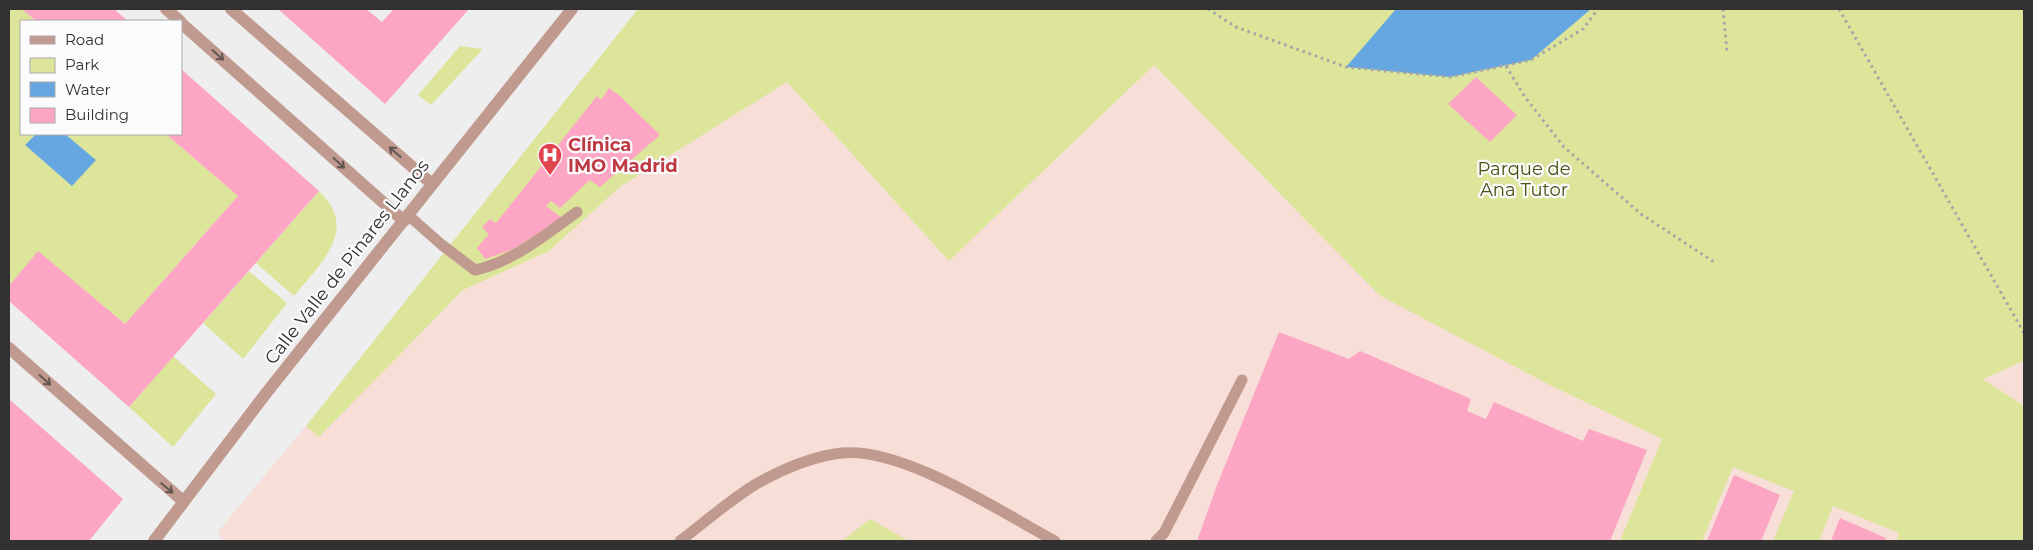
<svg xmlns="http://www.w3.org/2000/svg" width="2033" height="550" viewBox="0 0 2033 550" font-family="Montserrat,sans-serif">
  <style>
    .education { fill: #f7ded6 }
    .green { fill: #dde59a }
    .water { fill: #67a7e1 }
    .building { fill: #fca5c4 }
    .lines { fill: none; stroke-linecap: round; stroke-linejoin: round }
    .path { stroke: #a5a5a6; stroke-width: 3; stroke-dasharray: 2.5 4; stroke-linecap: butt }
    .lane { stroke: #c09a8e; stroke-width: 11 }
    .street { stroke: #c09a8e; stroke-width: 12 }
    .oneway { stroke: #635652 }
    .labels { text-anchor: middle; stroke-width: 4.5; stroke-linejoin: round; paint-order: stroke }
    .health-label { font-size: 18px; font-weight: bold; fill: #be3a42; stroke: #fbfbfd; text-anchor: start }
    .park-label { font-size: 18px; fill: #4c5011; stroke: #fbfbfd }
    .street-label { font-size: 18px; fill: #313132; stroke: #fbfbfd }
  </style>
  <rect width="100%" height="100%" fill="#eeeeef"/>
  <path class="education" d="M1154,65L1379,295L1982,379L2024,361V541H225L217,533L306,426L319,437L463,290L549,251L621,186L787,82L949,261Z"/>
  <path class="green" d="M9,9H22L36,21H21V134H166L238,196L125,324L38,252L9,286Z
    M638,9H2024V361L1983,379L2024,406V541H1896L1899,533L1833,506L1819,541H1773L1794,491L1733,467L1702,541H1620L1662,439L1548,384L1379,295L1154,65L949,261L787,82L621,186L549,251L463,290L319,437L306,426Z
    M460,46L483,49L431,105L418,95Z
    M319,191C360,230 320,264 294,296L256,263Z
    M249,271L287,303L243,359L203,323Z
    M173,356L216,394L173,447L129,407Z
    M870,519L909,541H842Z"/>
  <path class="water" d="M1396,9H1591L1531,60L1450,77L1346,67Z
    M36,134H65L96,160L72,186L25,145Z"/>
  <path class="building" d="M22,9H114L128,21H36Z
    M278,9H366L382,22L394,9H469L385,104Z
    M181,69L319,191L129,407L9,301V286L38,251L125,324L238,196L166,134H181Z
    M1476,77L1517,115L1490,142L1448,104Z
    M609,88L620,96L660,135L600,187L590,180L560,208L551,201L546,206L562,218L514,249L485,259L477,248L489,234L482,227L490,219L496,223L597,96L601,100Z
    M1279,332L1349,359L1360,351L1471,399L1467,411L1486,419L1494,402L1583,441L1589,429L1647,450L1610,541H1197L1217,485Z
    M9,399L123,499L89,541H9Z
    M1734,475L1780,495L1761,541H1707Z
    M1840,518L1886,538L1885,541H1831Z"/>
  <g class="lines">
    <path class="path" d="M1208,9L1236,27L1346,67L1450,77L1531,60L1583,29L1598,9
      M1723,9L1727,52
      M1839,9L2024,333
      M1506,66L1525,97L1564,147L1641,214L1714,262"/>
    <path class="lane" d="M408,215L442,245L475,270C513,262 546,234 577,212
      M680,541C705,522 730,500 756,484C781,470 814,456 842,453C903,447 1001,512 1055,541
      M1156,541L1164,533L1242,380"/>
    <path class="street" d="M166,9L180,21
      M231,9L432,184
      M181,23L404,221
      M9,348L183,501
      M154,541L267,392L572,9"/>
  </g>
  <defs><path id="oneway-shaft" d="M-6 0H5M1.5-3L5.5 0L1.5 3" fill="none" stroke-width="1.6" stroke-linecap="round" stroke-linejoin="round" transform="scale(1.25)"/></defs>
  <g class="oneway">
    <use href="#oneway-shaft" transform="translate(218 55) rotate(42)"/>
    <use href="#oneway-shaft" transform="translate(395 152) rotate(-139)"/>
    <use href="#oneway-shaft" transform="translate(339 163) rotate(43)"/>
    <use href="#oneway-shaft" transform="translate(45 380) rotate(42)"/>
    <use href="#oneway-shaft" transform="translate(167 488) rotate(40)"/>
  </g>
  <defs>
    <symbol id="hospital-pin" viewBox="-11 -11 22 30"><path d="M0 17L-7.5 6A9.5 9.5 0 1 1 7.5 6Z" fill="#e0444e" stroke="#fbfbfd"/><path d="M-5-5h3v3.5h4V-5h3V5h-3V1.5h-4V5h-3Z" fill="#fff"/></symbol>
  </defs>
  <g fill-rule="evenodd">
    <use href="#hospital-pin" x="536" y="141" width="28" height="38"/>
  </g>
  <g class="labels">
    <g class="health-label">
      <text x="568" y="151">Clínica<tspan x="568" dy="21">IMO Madrid</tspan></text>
    </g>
    <g class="park-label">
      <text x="1524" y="175">Parque de<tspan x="1524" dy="21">Ana Tutor</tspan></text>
    </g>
    <g class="street-label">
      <text transform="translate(347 262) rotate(-52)" y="6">Calle Valle de Pinares Llanos</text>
    </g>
  </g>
  <rect width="2033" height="550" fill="none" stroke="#313132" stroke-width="20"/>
  <rect x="20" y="20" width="162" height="115" fill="#fbfbfd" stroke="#aaaaac"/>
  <rect x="30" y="36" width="25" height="8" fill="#c09a8e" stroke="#aaaaac"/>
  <text x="65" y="45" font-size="15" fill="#313132">Road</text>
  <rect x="30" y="58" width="25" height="15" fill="#dde59a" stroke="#aaaaac"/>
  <text x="65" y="70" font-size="15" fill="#313132">Park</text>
  <rect x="30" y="82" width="25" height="15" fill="#67a7e1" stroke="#aaaaac"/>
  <text x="65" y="95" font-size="15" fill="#313132">Water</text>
  <rect x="30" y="108" width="25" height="15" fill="#fca5c4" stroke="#aaaaac"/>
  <text x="65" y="120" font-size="15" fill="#313132">Building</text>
</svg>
